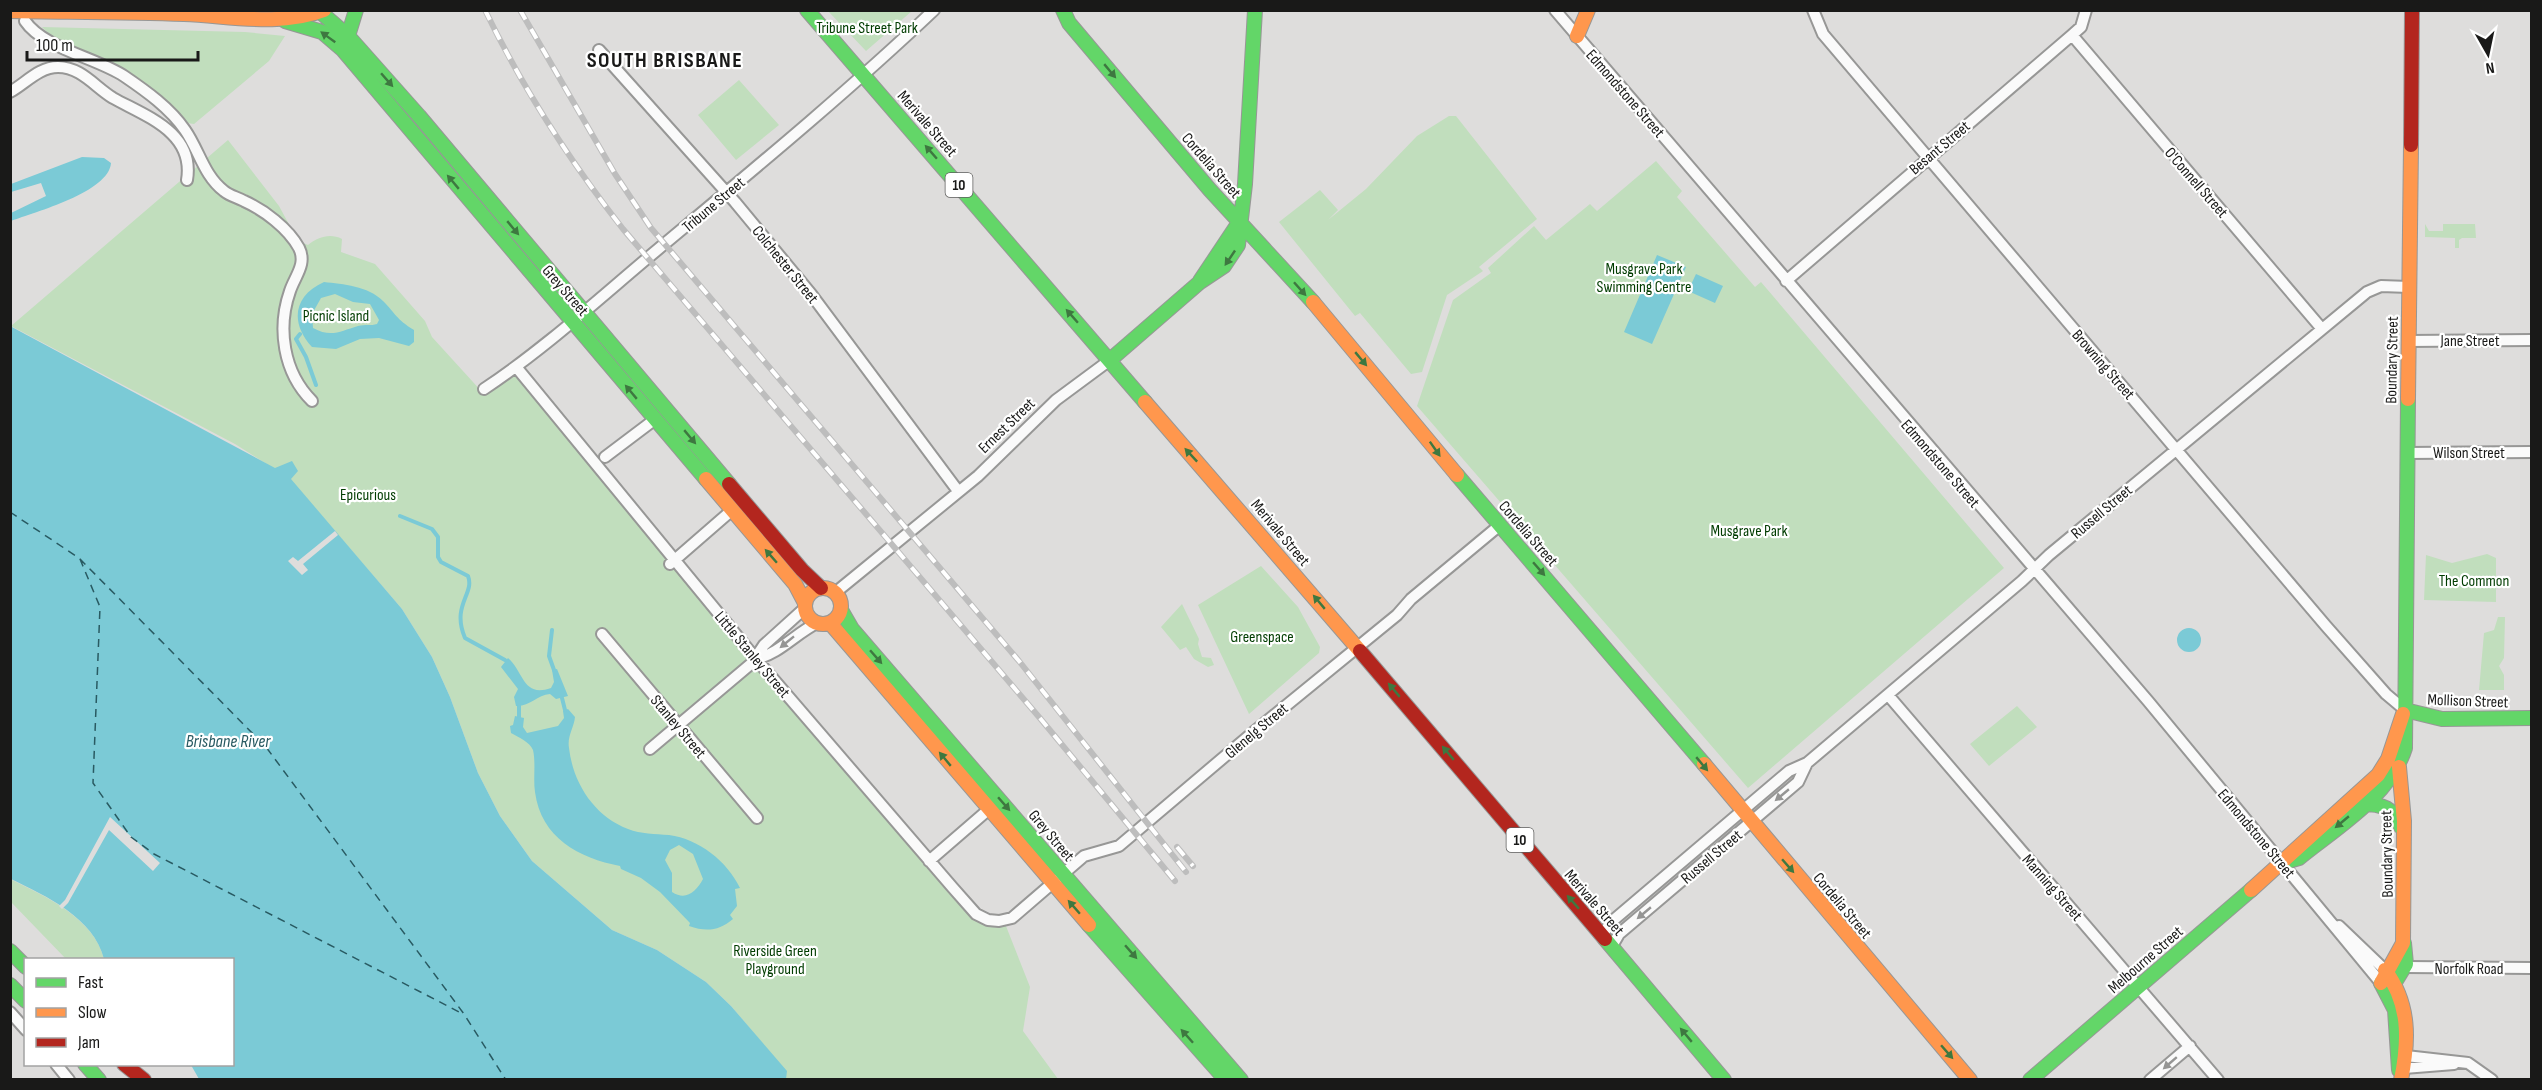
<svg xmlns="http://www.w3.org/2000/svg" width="2542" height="1090" viewBox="0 0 2542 1090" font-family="'Sofia Sans Condensed',sans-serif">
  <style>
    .green { fill: #c1debd }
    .water { fill: #7bcad6; fill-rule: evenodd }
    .pier { fill: #dedddc }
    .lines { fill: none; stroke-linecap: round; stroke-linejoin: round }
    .stream { stroke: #7bcad6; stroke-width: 4 }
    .ferry { stroke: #295a62; stroke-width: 1.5; stroke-dasharray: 8 6; stroke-linecap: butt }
    .street-casing { stroke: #979796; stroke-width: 14 }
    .fast-casing { stroke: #979796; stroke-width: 16 }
    .slow-casing { stroke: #979796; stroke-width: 16 }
    .jam-casing { stroke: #979796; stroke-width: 16 }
    .street { stroke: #fafafa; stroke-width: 10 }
    .fast { stroke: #63d668; stroke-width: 14 }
    .slow { stroke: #ff974d; stroke-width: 14 }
    .jam { stroke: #b3261e; stroke-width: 14 }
    .rail-casing { stroke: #bdbdbd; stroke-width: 6 }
    .rail { stroke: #fff; stroke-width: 4; stroke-dasharray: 11; stroke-linecap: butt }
    .oneway { fill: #3e7840 }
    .oneway2 { fill: #959594 }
    .labels { text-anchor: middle; stroke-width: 4.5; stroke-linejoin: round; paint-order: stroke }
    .shield { fill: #fff; stroke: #5e5e5d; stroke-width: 1.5 }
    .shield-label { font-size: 15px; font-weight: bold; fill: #191918 }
    .park-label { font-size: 16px; fill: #003c00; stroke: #fff }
    .street-label { font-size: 16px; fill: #191918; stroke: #fff }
    .water-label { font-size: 18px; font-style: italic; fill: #295a62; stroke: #fff }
    .district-label { font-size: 22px; font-weight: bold; letter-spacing: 1.5px; fill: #191918; stroke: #fff }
  </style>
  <rect width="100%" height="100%" fill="#dedddc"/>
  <path class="green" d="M899,11H912L866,51L828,11Z
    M42,27L245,32L285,36L269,61L194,124L187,123L53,38Z
    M739,80L779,125L736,160L698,115Z
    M1449,116H1456L1537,219L1479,267L1483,271L1447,295L1422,372L1411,374L1360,313L1355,316L1279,222L1320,190L1338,210L1328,220L1366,189L1417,136Z
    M228,140L279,206L298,241L308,245C318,237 330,233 342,239L341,252L375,264L425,321L432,337L483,393L517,368L976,914L1004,921L1030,987L1023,1031L1058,1079H786V1071L731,1006L706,982L657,950L612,930L532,861L500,816L478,773L450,697L432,657L402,609L290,479L235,444L11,326Z
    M1656,161L1682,191L1677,197L1755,287L1761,282L2004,568L1748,788L1417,406L1453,300L1491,273L1488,268L1534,226L1546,240L1590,204L1597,211Z
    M2425,224L2429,231H2443V224H2475L2476,238H2462L2459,240V248H2455V238L2425,237Z
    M2487,554L2496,558V602L2424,600L2426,555L2452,563Z
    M1261,566L1298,607L1320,647L1319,653L1249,714L1198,605Z
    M1182,604L1199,639L1198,644L1202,657L1211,658L1214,665L1208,667L1194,659L1186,647L1180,650L1161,627Z
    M2498,617H2505L2504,658L2499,666L2504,675V690H2479L2484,633L2494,630Z
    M2017,706L2037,727L1989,766L1970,744Z
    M10,879C45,896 94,918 104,959H66L11,902Z"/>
  <path class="water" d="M82,157L104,158L111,163C109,192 35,212 11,221V213L46,196L41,183L11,192V184Z
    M1657,255L1686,267L1652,344L1624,332Z
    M1696,274L1723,286L1715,303L1688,291Z
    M324,282C343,284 368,286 383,301C396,314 396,319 414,330V342L409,346L379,338L360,339L336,349L312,347C290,323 293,296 324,282ZM335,294L353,302L370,304L379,320L377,324C371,326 365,324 358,326C341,331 331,338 313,328L312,314L321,298Z
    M10,326L275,468L292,461L298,471L291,479L402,609L432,657L450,697L478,773L500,816L532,861L612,930L657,950L706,982L731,1006L787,1071L786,1079H199L191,1065L232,1064V960L104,959C94,918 46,896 11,879Z
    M2177 640a12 12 0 1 1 24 0a12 12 0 1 1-24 0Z
    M508,658C524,672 523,698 551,688L554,682L552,670L557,669L568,696L556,699L550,694C537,695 529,707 516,706L514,697L518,689L501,667Z
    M568,709L575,717C574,728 567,736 569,748C573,783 594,816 628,829C641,834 655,834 669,835C699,839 727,861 740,888L735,889L737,906L730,915L733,919C719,931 706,932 689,926L690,923L660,892L641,878L621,869L620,866C579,858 541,838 535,792C533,779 536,763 533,750C530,742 518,737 511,733L510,726L513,725L515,716L524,718L523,727L527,733L558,726L564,718L563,711ZM679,845L693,854L703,879C696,892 686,901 672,892V873L665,860L670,850Z"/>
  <path class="pier" d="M335,531L338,535L303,564L308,570L302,575L288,561L293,557L298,561Z
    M110,817L160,863L153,871L109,830L68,903L62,909L59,906L65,900Z"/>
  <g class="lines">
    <path class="stream" d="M300,334L296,339L306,357L316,385
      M400,516L432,529L438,537V557L441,562L468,576C475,594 451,605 465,638L505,660
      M552,630L549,656L554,670
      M562,698L565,710
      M519,717V706"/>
    <path class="ferry" d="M10,512L79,558L266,747L464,1014L506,1080
      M80,559L100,607L93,783L131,837L154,854L463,1014"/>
    <defs>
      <path id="street" d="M1555,10L2148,701L2381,983
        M1813,10L1823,34L2326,626L2386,694L2405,710
        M25,21C43,48 97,58 124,76C146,91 170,108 185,130C199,150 204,176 224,191C230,196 237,197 244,201C264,210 288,228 299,248C307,264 295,276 290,291C277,328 283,372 312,401
        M2072,35L2322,329
        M599,50L735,202L811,294L958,491
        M10,92C26,83 39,67 58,67C81,67 95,87 113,98C145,116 195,132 187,180
        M1786,281L2072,35L2081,27L2086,10
        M2408,341L2532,340
        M517,368L756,659L953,888L976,914L988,920L999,921L1012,918L1084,856L1119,846L1250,735L1397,615L1411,599L1500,525
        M484,389C541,351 592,305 644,261C742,179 841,98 934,10
        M2407,453L2532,452
        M605,457L654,420
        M670,564L731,511
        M836,592L978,476L1056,400L1110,360
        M602,634L757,818
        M756,659C780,653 795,634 817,623
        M1888,695L2218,1080
        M650,749L752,663L764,645L805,608
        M929,861L988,810
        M2339,926L2385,970
        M1602,936L1610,923L1789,771L1807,763L2022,581L2049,555L2367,292L2381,286L2409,287
        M1612,946L1619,934L1798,782L1807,763
        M2406,967L2532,968
        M10,1012L26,1030
        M2406,1056L2468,1063L2492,1080
        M56,1064L69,1080
        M2404,1068L2454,1064
        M2150,1080L2190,1046"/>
      <path id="fast" d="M318,10L348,36L419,116L729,484
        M807,10L1145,402
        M1063,10L1069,23L1210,190L1313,302
        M285,21L322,32L343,50L706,479
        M348,36L356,10
        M1200,281L1240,221
        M1110,360L1200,282L1224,266L1238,245L1245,184L1255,10
        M1457,475L1704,764
        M841,610L852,629L1241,1080
        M2405,710L2442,719L2532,718
        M2363,804C2382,804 2394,808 2401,827
        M2282,863L2299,858C2337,827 2390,796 2405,748L2408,399
        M1089,925L1226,1080
        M1605,939L1724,1080
        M10,951L26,967
        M2381,983L2395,1010L2399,1070
        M2386,983L2395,982L2406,964L2404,943
        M10,985L26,1001
        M85,1064L99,1080
        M2030,1080L2251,890"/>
      <path id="slow" d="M10,11C68,12 126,12 184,14C231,16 279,27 324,10
        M1577,36L1588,10
        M1313,302L1457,475
        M2408,399L2411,145
        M1145,402L1360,651
        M706,479L795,584L805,603
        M805 606a18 18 0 1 1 36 0a18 18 0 1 1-36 0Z
        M830,623L1089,925
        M1704,764L1970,1080
        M2251,890L2378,775L2388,759L2403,714
        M2385,970C2410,1004 2409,1040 2401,1080
        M2381,983L2403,943L2404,821L2399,767"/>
      <path id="jam" d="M2411,145L2412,10
        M729,484L802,570L821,588
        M1360,651L1605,939
        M124,1064L144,1080"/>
    </defs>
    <use href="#street" class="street-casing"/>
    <use href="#fast" class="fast-casing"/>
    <use href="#slow" class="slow-casing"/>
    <use href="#jam" class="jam-casing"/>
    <use href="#street" class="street"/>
    <use href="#fast" class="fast"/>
    <use href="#slow" class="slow"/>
    <use href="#jam" class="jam"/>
    <defs>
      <path id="rail" d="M485,10C523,89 570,161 623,229L1039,717L1175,881
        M520,10L615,174L651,228L1019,661L1186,872
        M1177,847L1193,866"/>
    </defs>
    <use href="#rail" class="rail-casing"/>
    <use href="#rail" class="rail"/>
  </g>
  <defs><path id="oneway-solid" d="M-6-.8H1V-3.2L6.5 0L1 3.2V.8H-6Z" transform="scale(1.5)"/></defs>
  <g class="oneway">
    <use href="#oneway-solid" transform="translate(328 37) rotate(-144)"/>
    <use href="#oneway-solid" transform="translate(1110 71) rotate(50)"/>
    <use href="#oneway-solid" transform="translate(387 80) rotate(49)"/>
    <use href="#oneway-solid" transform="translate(931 152) rotate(-131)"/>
    <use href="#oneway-solid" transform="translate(453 182) rotate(-130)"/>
    <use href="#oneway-solid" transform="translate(513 228) rotate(50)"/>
    <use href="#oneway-solid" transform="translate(1230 258) rotate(124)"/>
    <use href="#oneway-solid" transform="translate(1300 289) rotate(48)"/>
    <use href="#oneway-solid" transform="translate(1072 316) rotate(-131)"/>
    <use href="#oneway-solid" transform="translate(1361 359) rotate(50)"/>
    <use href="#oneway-solid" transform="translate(631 392) rotate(-130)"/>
    <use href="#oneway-solid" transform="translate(690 437) rotate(50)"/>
    <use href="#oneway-solid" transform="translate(1435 449) rotate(55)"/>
    <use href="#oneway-solid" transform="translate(1191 455) rotate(-133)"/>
    <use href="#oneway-solid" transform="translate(771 556) rotate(-131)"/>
    <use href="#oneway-solid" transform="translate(1539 569) rotate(49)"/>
    <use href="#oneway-solid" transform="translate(1319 602) rotate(-130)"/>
    <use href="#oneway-solid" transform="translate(876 657) rotate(49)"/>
    <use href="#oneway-solid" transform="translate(1394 690) rotate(-130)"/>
    <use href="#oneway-solid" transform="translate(1448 753) rotate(-130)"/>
    <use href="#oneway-solid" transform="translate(945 759) rotate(-130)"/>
    <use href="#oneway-solid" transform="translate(1702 764) rotate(50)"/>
    <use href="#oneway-solid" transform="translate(1004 804) rotate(49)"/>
    <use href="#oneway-solid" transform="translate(2342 822) rotate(140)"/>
    <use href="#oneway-solid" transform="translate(1788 866) rotate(49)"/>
    <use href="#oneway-solid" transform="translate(1573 902) rotate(-131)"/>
    <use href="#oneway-solid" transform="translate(1074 907) rotate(-131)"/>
    <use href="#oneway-solid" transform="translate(1131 952) rotate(49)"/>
    <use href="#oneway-solid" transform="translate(1686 1035) rotate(-130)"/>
    <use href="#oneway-solid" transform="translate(1187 1036) rotate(-132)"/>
    <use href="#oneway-solid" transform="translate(1947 1052) rotate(49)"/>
  </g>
  <g class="oneway2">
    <use href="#oneway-solid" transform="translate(787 642) rotate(141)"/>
    <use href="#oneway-solid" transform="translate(1782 795) rotate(140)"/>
    <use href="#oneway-solid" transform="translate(1644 913) rotate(140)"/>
    <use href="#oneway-solid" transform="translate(2170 1063) rotate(139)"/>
  </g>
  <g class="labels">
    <g class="shield">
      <rect x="945.5" y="173" width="27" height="24" rx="4.5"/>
      <rect x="1506.5" y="828" width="27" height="24" rx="4.5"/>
    </g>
    <g class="shield-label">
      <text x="959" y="190">10</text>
      <text x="1520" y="845">10</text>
    </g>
    <g class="park-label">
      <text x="867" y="33">Tribune Street Park</text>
      <text x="1644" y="274">Musgrave Park<tspan x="1644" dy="18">Swimming Centre</tspan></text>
      <text x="336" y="321">Picnic Island</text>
      <text x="368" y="500">Epicurious</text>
      <text x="1749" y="536">Musgrave Park</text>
      <text x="2474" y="586">The Common</text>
      <text x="1262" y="642">Greenspace</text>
      <text x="775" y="956">Riverside Green<tspan x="775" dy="18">Playground</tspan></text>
    </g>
    <g class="street-label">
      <text transform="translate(1626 93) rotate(49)" y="6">Edmondstone Street</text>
      <text transform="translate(928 123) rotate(49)" y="6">Merivale Street</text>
      <text transform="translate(1939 147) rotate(-40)" y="6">Besant Street</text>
      <text transform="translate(1212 165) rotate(49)" y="6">Cordelia Street</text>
      <text transform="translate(2197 182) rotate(49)" y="6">O'Connell Street</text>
      <text transform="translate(713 204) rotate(-40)" y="6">Tribune Street</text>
      <text transform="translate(786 264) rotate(51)" y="6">Colchester Street</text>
      <text transform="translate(566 290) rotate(49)" y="6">Grey Street</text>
      <text x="2470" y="346">Jane Street</text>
      <text transform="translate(2391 360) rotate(-89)" y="6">Boundary Street</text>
      <text transform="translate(2104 364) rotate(49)" y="6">Browning Street</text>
      <text transform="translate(1006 425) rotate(-44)" y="6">Ernest Street</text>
      <text x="2469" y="458">Wilson Street</text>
      <text transform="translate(1941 463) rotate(49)" y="6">Edmondstone Street</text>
      <text transform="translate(2101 511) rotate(-40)" y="6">Russell Street</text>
      <text transform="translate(1281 532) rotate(50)" y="6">Merivale Street</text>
      <text transform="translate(1529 533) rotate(49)" y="6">Cordelia Street</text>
      <text transform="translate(753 654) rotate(50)" y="6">Little Stanley Street</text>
      <text transform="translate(2468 700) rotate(2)" y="6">Mollison Street</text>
      <text transform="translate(679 726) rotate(50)" y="6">Stanley Street</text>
      <text transform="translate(1256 730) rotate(-40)" y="6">Glenelg Street</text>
      <text transform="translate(2257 833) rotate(50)" y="6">Edmondstone Street</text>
      <text transform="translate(1052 835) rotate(50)" y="6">Grey Street</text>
      <text transform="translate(2386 854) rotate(-91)" y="6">Boundary Street</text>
      <text transform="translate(1711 856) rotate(-40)" y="6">Russell Street</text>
      <text transform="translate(2053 887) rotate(49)" y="6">Manning Street</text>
      <text transform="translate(1595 902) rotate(49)" y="6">Merivale Street</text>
      <text transform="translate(1843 905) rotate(50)" y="6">Cordelia Street</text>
      <text transform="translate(2145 959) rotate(-41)" y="6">Melbourne Street</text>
      <text x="2469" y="974">Norfolk Road</text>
    </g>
    <g class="water-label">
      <text x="228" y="747">Brisbane River</text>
    </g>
    <g class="district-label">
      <text x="665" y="67">SOUTH BRISBANE</text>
    </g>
  </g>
  <rect width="2542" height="1090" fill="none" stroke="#191918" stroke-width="24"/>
  <rect x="24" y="958" width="210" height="108" fill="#ffffff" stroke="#a3a3a3" stroke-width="1.5"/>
  <rect x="36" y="978" width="30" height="9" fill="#63d668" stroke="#a3a3a3" stroke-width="1.5"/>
  <text x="78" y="988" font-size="18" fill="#191918">Fast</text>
  <rect x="36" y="1008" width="30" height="9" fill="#ff974d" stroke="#a3a3a3" stroke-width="1.5"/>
  <text x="78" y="1018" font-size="18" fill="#191918">Slow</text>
  <rect x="36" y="1038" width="30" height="9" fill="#b3261e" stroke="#a3a3a3" stroke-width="1.5"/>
  <text x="78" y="1048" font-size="18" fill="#191918">Jam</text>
  <g transform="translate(2488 54) rotate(171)" stroke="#ffffff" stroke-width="4.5" paint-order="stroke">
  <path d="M0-4.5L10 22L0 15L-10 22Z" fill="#191918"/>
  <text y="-9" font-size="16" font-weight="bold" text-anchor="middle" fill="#191918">N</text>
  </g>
  <path d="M27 51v9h171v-9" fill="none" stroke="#191918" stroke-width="3"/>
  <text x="36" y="51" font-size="18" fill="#191918" stroke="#ffffff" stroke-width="4.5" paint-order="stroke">100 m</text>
</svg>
